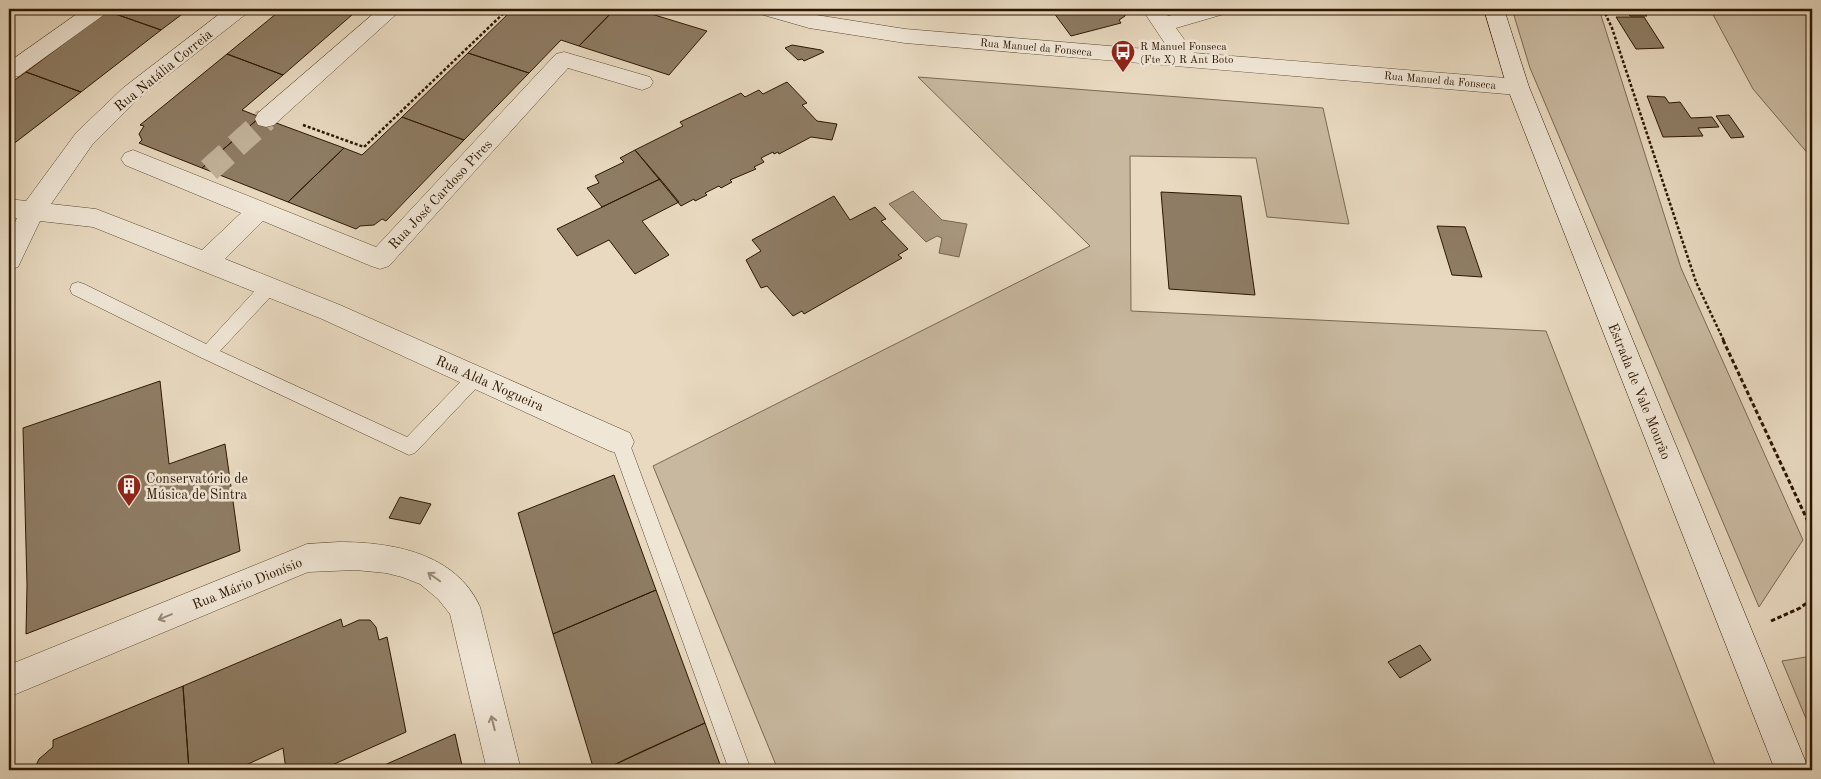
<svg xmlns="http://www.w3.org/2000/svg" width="1821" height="779" viewBox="0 0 1821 779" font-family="'Old Standard TT',serif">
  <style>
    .green { fill: #c8b89f; stroke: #7a6850 }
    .water { fill: #a8977f; stroke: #76644c }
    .building { fill: #8e7c64; stroke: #2c1700 }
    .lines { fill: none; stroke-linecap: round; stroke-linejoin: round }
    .street-tunnel { stroke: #c2b29a; stroke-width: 24; stroke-dasharray: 24 12; stroke-linecap: butt }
    .lane-casing { stroke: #5b4830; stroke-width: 1 }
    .street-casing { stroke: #5b4830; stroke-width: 1 }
    .secondary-casing { stroke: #2c1700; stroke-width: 1 }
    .path-far1 { stroke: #2c1700; stroke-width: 2.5; stroke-dasharray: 3 2; stroke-linecap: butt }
    .path { stroke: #2c1700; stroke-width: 3; stroke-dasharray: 4.5 2.5; stroke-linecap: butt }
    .lane { fill: #f0e6d6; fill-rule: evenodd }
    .street { fill: #f0e6d6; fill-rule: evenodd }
    .secondary { fill: #f0e6d6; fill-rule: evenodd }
    .oneway { stroke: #988976 }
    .labels { text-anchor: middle; stroke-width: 5; stroke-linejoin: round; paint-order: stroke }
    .far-poi-label { font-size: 11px; fill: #2c1700; stroke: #f0e6d6; text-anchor: start }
    .far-street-label { font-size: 11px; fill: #2c1700; stroke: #f0e6d6 }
    .street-label { font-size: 14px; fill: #2c1700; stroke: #f0e6d6 }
    .poi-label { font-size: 14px; fill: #2c1700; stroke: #f0e6d6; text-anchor: start }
  </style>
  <rect width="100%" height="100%" fill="#e8d9c0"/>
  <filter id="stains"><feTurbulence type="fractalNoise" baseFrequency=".004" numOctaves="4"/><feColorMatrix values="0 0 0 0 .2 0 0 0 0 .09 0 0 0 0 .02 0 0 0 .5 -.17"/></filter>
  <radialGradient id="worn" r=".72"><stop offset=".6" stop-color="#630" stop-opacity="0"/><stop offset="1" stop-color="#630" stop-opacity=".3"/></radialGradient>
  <path class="green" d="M1512,9H1599L1681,268L1803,540L1759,607L1530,68Z
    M1710,9H1812V156H1810L1753,89Z
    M918,77L1323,108L1349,224L1267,217L1256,158L1130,156L1131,311L1546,331L1717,770H778L653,466L1090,246Z
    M1812,656V733L1782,661Z"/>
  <path class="water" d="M913,191L942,220L967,224L959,257L939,253L942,238L937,236L926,242L889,204Z"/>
  <path class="building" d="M111,9H189L161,30L107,11Z
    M282,9H336L353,14L283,75L227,54Z
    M336,9H359L353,14Z
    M513,9H615L579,46L561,40L529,73L468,53Z
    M615,9H635L707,31L669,75L579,46Z
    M1051,9H1125V16L1119,20L1121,23L1071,36Z
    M1624,9H1641L1647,16H1630Z
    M107,11L161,30L81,92L26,72Z
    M1616,17H1644L1664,48L1636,49Z
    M792,45L821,50L824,52L804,61L802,59L798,60L785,48Z
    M468,53L529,73L464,140L402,117Z
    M227,54L283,75L242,110L260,117L202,168L139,143L142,140L139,134L144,126L140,125Z
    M26,72L81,92L12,145L9,144V84Z
    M787,82L807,103L802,105L817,121L837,124L832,140L811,137L779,154L778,152L774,154L773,152L761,158L764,162L754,167L756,169L730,180L732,182L721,188L719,186L705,193L707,195L695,201L694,199L681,206L635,150L683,126L680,122L741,93L745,97L759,90L763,94Z
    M1647,96L1665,97L1669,103L1680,102L1691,118L1712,117L1719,127L1698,128L1703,136L1663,137Z
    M1729,115L1741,132L1744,137L1731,138L1716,116Z
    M260,117L344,148L288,202L202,168Z
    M402,117L464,140L386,221L382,219L374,225L360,226L356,229L288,202L344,148L362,155Z
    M635,150L660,179L602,207L587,188L599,183L595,176L624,162L620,158Z
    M660,179L679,202L642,221L669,255L635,274L609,240L577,256L557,229Z
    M1161,192L1241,196L1255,295L1169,289Z
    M834,196L850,220L875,207L886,219L881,221L908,249L898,255L902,258L804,314L802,311L793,316L767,286L761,288L746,260L761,251L752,240Z
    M1437,226L1465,227L1482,277L1452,275Z
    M160,381L169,464L225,444L240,551L26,634L27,585L23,428Z
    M614,475L656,590L553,634L518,513Z
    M400,497L431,504L420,524L389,518Z
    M656,590L705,723L603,770H594L553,634Z
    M341,619L343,627L359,620H370L376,627L379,640L387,637L406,732L321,770H286L283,748L235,770H189L183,686Z
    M1420,645L1431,660L1400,678L1388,662Z
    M183,686L189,770H34L39,759L53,747V740Z
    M705,723L722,770H603L645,750Z
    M455,734L463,770H373Z"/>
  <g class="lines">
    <path class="street-tunnel" d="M209,170L266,119"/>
    <defs>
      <path id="lane" d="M269,281L275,282L277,287L275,292L220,351L407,437L470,372L476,370L482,372L485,377L482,382L415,453L409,455L202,358L72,294L70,289L72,284L78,282L84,284L206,344L263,282Z
        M620,434L626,436L629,442L751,770H729L611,442L614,436Z"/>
      <path id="street" d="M84,9H108L105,14L19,76L9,78V62Z
        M226,9H249L246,14L139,98L92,145L51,204L96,209L202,250L241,213L125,165L121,159L125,153L133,150L376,247L556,54L564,52L650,77L653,82L650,87L642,90L568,68L389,266L380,269L371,266L263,221L225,259L340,305L630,433L634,442L630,451L620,454L610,451L322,319L93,227L40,221L18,267L9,270V235L17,218L9,217V199L26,201L76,133L123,88Z
        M379,9H402L274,125L266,127L258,125L255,119L258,113Z
        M757,9H790L810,14L905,29L1170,51L1142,9H1163L1168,16L1194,9H1227L1224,14L1176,28L1194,53L1518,79L1526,82L1529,87L1526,92L1518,95L905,43L809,28L760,14Z
        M339,542C392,542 456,553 480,607L521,770H487L450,614L438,599L420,584L402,577L386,573L355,570L308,572L9,697V665L307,544Z"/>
      <path id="secondary" d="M1484,9H1504L1529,87L1809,770H1775L1507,87Z"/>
    </defs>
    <use href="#lane" class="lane-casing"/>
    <use href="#street" class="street-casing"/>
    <use href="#secondary" class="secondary-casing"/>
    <path class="path-far1" d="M1603,9L1612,28L1696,282L1724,341
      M303,125L364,147L508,9"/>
    <path class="path" d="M1723,340L1812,530
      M1771,621L1800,608L1812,599"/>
    <use href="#lane" class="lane"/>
    <use href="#street" class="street"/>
    <use href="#secondary" class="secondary"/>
  </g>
  <defs><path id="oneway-shaft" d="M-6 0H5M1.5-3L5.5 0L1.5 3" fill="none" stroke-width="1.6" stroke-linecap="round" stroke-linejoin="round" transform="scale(1.25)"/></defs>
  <g class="oneway">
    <use href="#oneway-shaft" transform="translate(434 577) rotate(-145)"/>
    <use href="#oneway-shaft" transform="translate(165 617) rotate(158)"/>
    <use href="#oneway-shaft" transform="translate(493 723) rotate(-104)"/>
  </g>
  <defs>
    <symbol id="bus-pin" viewBox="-11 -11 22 30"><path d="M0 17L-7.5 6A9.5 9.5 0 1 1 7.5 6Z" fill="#8f2418" stroke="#f0e6d6"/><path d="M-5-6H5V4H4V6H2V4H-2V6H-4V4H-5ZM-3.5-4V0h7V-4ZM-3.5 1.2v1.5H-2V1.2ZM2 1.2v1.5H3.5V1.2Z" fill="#fff"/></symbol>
    <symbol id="building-pin" viewBox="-11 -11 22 30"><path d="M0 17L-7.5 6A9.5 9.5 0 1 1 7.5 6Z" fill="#8f2418" stroke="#f0e6d6"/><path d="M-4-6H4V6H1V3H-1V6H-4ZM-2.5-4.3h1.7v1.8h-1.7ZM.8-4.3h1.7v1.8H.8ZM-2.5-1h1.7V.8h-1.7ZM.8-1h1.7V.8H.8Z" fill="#fff"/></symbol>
  </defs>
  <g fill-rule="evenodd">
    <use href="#bus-pin" x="1109" y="38" width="28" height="38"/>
    <use href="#building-pin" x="115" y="472" width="28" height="38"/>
  </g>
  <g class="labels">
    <g class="far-poi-label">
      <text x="1140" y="50">R Manuel Fonseca<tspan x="1140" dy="13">(Fte X) R Ant Boto</tspan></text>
    </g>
    <g class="far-street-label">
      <text transform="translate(1036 47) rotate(5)" y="4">Rua Manuel da Fonseca</text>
      <text transform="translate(1440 80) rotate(5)" y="4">Rua Manuel da Fonseca</text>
    </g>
    <g class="street-label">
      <text transform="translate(163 70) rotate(-39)" y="5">Rua Natália Correia</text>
      <text transform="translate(440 194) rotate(-47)" y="5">Rua José Cardoso Pires</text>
      <text transform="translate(490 383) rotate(24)" y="5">Rua Alda Nogueira</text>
      <text transform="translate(1640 391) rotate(68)" y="5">Estrada de Vale Mourão</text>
      <text transform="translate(247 583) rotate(-22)" y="5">Rua Mário Dionísio</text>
    </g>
    <g class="poi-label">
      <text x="146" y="483">Conservatório de<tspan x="146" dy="16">Música de Sintra</tspan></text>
    </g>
  </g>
  <rect width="1821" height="779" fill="none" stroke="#e8d9c0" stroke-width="30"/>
  <rect x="10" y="10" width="1801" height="759" fill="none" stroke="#2c1700" stroke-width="2.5"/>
  <rect x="15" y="15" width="1791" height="749" fill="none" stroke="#2c1700"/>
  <rect width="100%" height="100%" filter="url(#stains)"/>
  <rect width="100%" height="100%" fill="url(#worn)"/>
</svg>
